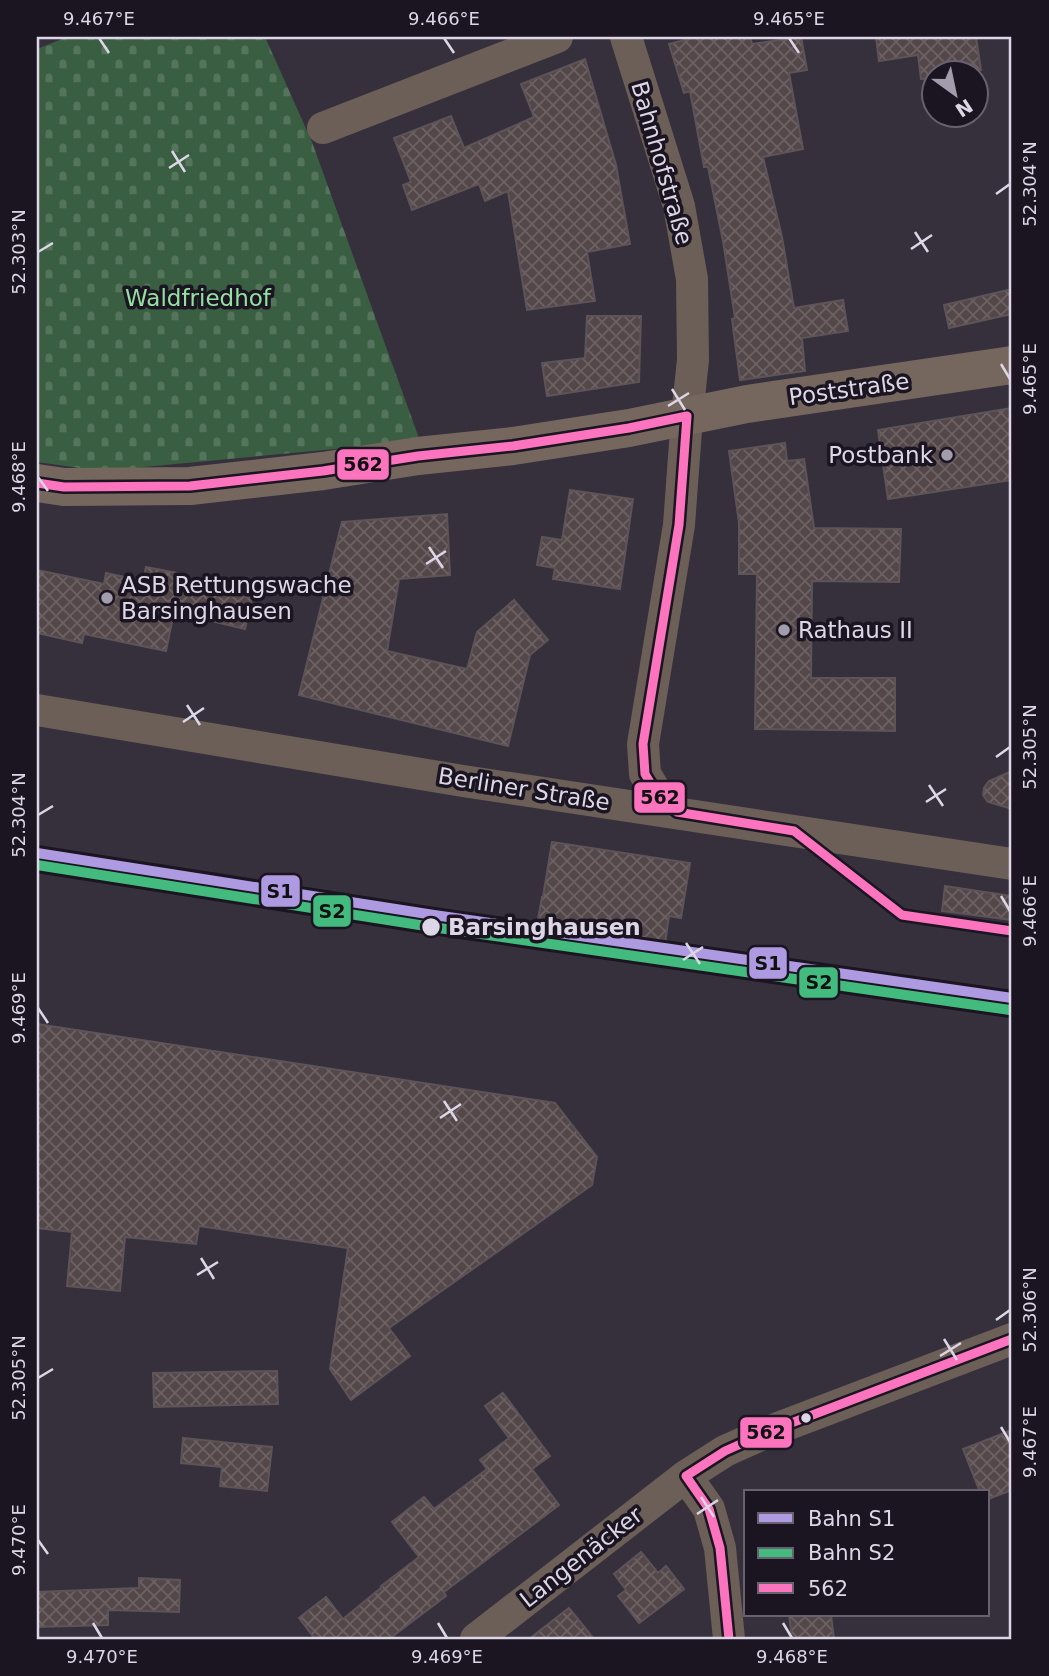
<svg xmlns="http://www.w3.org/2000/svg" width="1049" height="1676" viewBox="0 0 1049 1676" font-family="'DejaVu Sans',sans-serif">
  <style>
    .cemetery { fill: url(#cemetery-stones) }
    .building { fill: url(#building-cross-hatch); stroke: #5d5458; stroke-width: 2 }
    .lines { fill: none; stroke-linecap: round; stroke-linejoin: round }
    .minor { stroke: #6b5f57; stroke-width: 32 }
    .major { stroke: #76675e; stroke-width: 38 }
    .bus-1-casing { stroke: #1a1521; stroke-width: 14 }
    .bus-1 { stroke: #fc73be; stroke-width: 9 }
    .rail-1-casing { stroke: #1a1521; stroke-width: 16 }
    .rail-2-casing { stroke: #1a1521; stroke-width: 16 }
    .rail-1 { stroke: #ae9ae0; stroke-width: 10 }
    .rail-2 { stroke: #43bb7e; stroke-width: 10 }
    .ticks { fill: none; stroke: #dcd6e7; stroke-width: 2.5 }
    .poi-dot { fill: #a29cac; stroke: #1a1521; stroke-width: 2.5 }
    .stop-dot { fill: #dcd6e7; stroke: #1a1521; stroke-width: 2.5 }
    .labels { text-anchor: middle; stroke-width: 7; stroke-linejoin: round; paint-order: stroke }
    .street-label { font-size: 23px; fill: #dcd6e7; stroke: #1a1521 }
    .park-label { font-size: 23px; fill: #93e0a1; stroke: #1a1521 }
    .poi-label { font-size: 23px; fill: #dcd6e7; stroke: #1a1521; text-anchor: start }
    .stop-label { font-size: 23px; font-weight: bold; fill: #dcd6e7; stroke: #1a1521; text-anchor: start }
    .line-badge { stroke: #1a1521; stroke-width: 2.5 }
    .pale-badge-label { font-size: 19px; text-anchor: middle; font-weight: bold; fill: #111 }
    .neatline { fill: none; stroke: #dcd6e7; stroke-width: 2.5 }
    .ticks-label { font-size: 18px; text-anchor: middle; fill: #dcd6e7 }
  </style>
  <defs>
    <pattern id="cemetery-stones" width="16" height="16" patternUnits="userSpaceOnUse" patternTransform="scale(1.75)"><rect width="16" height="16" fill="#395e41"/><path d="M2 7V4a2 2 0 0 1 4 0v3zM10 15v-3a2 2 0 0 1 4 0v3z" fill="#55745c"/></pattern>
    <pattern id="building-cross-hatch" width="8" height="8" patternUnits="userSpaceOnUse" patternTransform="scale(1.75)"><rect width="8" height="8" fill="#544749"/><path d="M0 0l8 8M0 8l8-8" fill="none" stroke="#6c6163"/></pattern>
  </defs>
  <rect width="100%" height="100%" fill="#36303d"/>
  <path class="cemetery" d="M67,37H265L312,142L420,441L101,471L37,462V49Z"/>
  <path class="building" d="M696,37H750L752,44L801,37L807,70L789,73L803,149L763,157L782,237L794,308L843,300L848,331L802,338L805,371L740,380L732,319L735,318L723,241L708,167H704L690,91L684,93L669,44Z
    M876,37H976L981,70L961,74H934V78L921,79L918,55L879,61Z
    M585,59L616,165L630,244L587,252L595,301L527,310L508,191L485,201L479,184L412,210L403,185L411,182L394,138L451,116L464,148L534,117L521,84Z
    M1012,289V314L949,328L944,305Z
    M587,316H641L639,382L547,396L542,363L585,358Z
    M1012,408V480L888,499L878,430Z
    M785,443L787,461L804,459L814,528L901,529L899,582L812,581L811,678H895V731L755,729L757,574H739V523L729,451Z
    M570,490L633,499L620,589L553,579L555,568L537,565L542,537L562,540Z
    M447,514L450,575L399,579L387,651L467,669L477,632L514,600L548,640L530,655L508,746L299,695L342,522Z
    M146,567L183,574L181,582L252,598L245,629L174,612L166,651L84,634L82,643L37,633V570L104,584L106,573L143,581Z
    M1012,771V809L988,802L983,795L984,788L989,781Z
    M552,842L690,863L681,918L669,916L665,944L537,925L542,897H543Z
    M945,886L1012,896V920L942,911Z
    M37,1024L555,1103L597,1157L592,1185L389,1328L410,1356L351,1400L330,1369L348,1248L199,1226L196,1244L125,1237L120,1291L67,1286L72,1232L37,1228Z
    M277,1371L278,1404L154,1407L153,1373Z
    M503,1393L550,1456L532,1469L559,1505L444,1592L446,1596L389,1639H315L299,1618L326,1597L343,1619L382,1587L381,1586L419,1557L392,1522L424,1497L434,1509L487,1469L480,1460L509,1438L485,1406Z
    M1012,1430V1490L988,1499V1492H980L963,1449Z
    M183,1438L272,1447L267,1491L220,1486L222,1467L181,1463Z
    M641,1552L658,1573L666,1566L684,1589L639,1623L618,1596L626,1590L614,1574Z
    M139,1578L180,1580L179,1612L108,1610V1625L37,1627V1592L139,1588Z
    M569,1608L594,1639H529Z
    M789,1615H831L834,1639H792Z"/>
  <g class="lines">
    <path class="minor" d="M626,37L679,206L692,279L693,360L687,416L679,525L643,744L645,774L659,797L677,812
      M323,128L557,37
      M37,710L463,781L1012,864
      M686,1476L709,1509L720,1548L729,1639
      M476,1639L686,1476L725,1451L765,1433L1012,1339"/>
    <path class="major" d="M37,483L64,487L190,486L323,471L418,456L513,446L629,428L747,404L1012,365"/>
    <defs>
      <path id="bus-1" d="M687,416L679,525L643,744L645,774L659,797L677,812L794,831L902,915L1012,931
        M37,483L64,487L190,486L323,471L418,456L513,446L629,428L687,416
        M729,1639L720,1548L709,1509L686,1476L725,1451L765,1433L1012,1339"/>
    </defs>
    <use href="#bus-1" class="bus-1-casing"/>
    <use href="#bus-1" class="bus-1"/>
    <defs>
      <path id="rail-1" d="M37,853L434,915L1012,998"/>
      <path id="rail-2" d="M37,865L432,927L1010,1010"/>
    </defs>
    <use href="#rail-1" class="rail-1-casing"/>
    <use href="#rail-2" class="rail-2-casing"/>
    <use href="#rail-1" class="rail-1"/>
    <use href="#rail-2" class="rail-2"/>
  </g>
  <path class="ticks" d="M99,38L109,53M444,38L454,53M789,38L799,53M172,151L185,172M169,168L189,155M996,194L1010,184M915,232L928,252M911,249L932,235M38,252L53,243M1001,364L1010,379M672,389L685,410M668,406L689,393M38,477L48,491M429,547L443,568M426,564L446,551M187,705L200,725M183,722L204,708M996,757L1010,747M929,785L943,806M926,802L946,789M38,815L53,806M1001,896L1010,911M686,943L700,964M683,960L703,947M38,1008L48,1023M444,1101L457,1121M440,1118L461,1104M201,1258L214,1279M197,1275L218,1262M996,1320L1010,1310M944,1339L957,1360M940,1356L961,1343M38,1378L53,1369M1001,1427L1010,1442M701,1497L714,1517M697,1514L718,1500M38,1540L48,1554M93,1623L102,1638M438,1623L447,1638M783,1623L792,1638"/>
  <g class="poi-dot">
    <circle cx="947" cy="455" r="7"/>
    <circle cx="107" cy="598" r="7"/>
    <circle cx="784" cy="630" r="7"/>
  </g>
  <g class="stop-dot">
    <circle cx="431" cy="927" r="10"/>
    <circle cx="806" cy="1418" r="6"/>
  </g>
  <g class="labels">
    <g class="street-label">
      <text transform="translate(662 163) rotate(74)" y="8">Bahnhofstraße</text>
      <text transform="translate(849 389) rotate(-8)" y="8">Poststraße</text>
      <text transform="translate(524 789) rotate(9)" y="8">Berliner Straße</text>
      <text transform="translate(581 1557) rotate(-38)" y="8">Langenäcker</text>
    </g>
    <g class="park-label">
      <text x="198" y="306">Waldfriedhof</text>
    </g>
    <g class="poi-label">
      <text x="933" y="463" text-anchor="end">Postbank</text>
      <text x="121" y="593">ASB Rettungswache<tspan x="121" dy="26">Barsinghausen</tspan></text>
      <text x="798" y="638">Rathaus II</text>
    </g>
    <g class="stop-label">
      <text x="448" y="935">Barsinghausen</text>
    </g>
  </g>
  <g class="line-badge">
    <rect x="336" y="448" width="54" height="33" rx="7" fill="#fc73be"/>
    <rect x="633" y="781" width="53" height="33" rx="7" fill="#fc73be"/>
    <rect x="260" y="874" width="41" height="34" rx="7" fill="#ae9ae0"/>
    <rect x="312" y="894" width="40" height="34" rx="7" fill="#43bb7e"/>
    <rect x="748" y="946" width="40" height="34" rx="7" fill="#ae9ae0"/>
    <rect x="798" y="966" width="41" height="33" rx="7" fill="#43bb7e"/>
    <rect x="739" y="1416" width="54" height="33" rx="7" fill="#fc73be"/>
  </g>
  <g class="pale-badge-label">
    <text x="363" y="471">562</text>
    <text x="660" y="804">562</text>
    <text x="280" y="898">S1</text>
    <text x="332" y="918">S2</text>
    <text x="768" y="970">S1</text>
    <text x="819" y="989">S2</text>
    <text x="766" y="1439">562</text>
  </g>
  <rect width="1049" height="1676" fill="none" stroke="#1a1521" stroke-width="77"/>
  <rect x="744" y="1490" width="245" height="126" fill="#1a1521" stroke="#686270" stroke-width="2"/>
  <rect x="758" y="1513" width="35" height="10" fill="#ae9ae0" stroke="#686270" stroke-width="2"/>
  <text x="808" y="1526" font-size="21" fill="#dcd6e7">Bahn S1</text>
  <rect x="758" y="1548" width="35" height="10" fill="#43bb7e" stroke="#686270" stroke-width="2"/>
  <text x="808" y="1560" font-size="21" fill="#dcd6e7">Bahn S2</text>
  <rect x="758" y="1583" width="35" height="10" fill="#fc73be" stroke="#686270" stroke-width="2"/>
  <text x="808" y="1596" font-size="21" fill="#dcd6e7">562</text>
  <g transform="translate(955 94) rotate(147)"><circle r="33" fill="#1a1521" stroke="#686270" stroke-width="2"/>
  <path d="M0-5L12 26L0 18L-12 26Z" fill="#a29cac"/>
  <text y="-10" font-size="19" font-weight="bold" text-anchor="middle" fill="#dcd6e7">N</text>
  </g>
  <rect x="38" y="38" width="972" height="1600" class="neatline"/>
  <g class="ticks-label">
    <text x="99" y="25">9.467°E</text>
    <text x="444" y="25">9.466°E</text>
    <text x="789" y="25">9.465°E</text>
    <text transform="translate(1030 184) rotate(-90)" y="6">52.304°N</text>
    <text transform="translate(19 252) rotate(-90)" y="6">52.303°N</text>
    <text transform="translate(1030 379) rotate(-90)" y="6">9.465°E</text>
    <text transform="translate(19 477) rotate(-90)" y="6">9.468°E</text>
    <text transform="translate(1030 747) rotate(-90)" y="6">52.305°N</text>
    <text transform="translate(19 815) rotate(-90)" y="6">52.304°N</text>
    <text transform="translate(1030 911) rotate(-90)" y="6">9.466°E</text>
    <text transform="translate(19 1008) rotate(-90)" y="6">9.469°E</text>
    <text transform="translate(1030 1310) rotate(-90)" y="6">52.306°N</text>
    <text transform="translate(19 1378) rotate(-90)" y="6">52.305°N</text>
    <text transform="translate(1030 1442) rotate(-90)" y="6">9.467°E</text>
    <text transform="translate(19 1540) rotate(-90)" y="6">9.470°E</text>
    <text x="102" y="1663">9.470°E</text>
    <text x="447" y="1663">9.469°E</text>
    <text x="792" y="1663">9.468°E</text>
  </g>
</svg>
